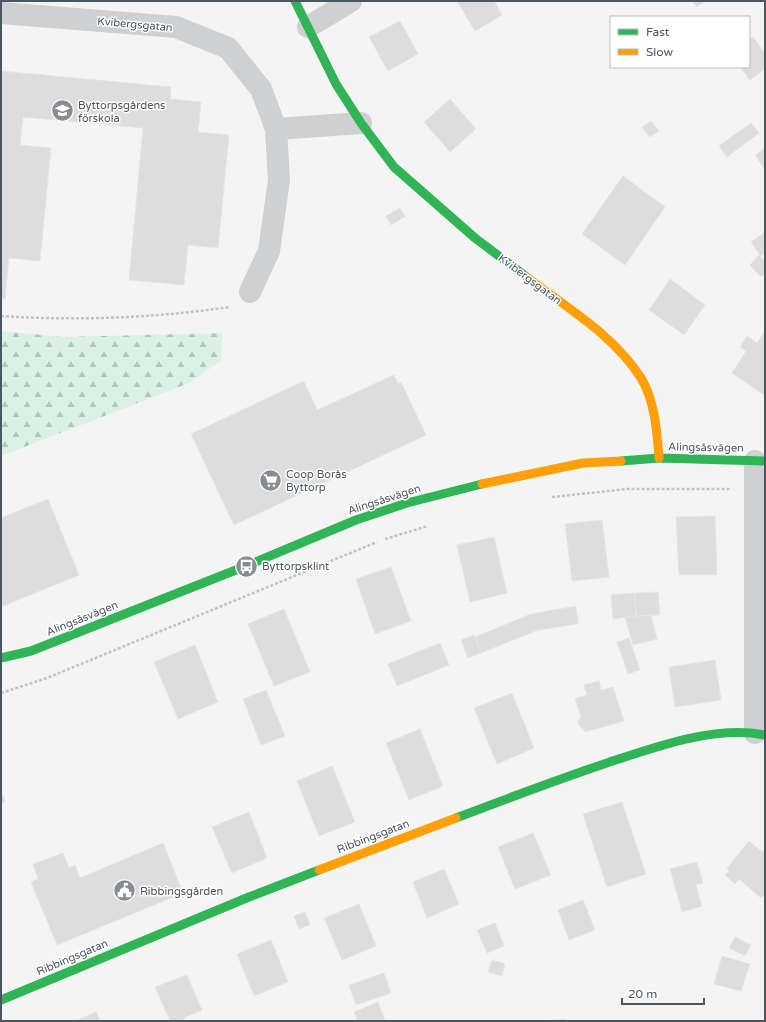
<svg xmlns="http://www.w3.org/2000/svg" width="766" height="1022" viewBox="0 0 766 1022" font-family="'Varela Round',sans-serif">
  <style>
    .forest { fill: url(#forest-firs) }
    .building { fill: #ddddde; stroke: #e5e6e7 }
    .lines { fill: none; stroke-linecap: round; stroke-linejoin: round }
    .path { stroke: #bcc7c4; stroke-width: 2.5; stroke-dasharray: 3 2; stroke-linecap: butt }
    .street { stroke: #ced0d2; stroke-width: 22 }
    .fast { stroke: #30b455; stroke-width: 9 }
    .slow { stroke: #ff9f0a; stroke-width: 9 }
    .labels { text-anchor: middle; stroke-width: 3; stroke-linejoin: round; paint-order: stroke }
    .street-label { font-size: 11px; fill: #4a5661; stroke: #fff }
    .poi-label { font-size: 11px; fill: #4a5661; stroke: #fff; text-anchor: start }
  </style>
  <defs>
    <pattern id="forest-firs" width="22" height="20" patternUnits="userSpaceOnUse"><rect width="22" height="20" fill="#d9f2e3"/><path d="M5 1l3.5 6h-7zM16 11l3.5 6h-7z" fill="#b2c7bb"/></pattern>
  </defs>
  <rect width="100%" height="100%" fill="#f4f4f4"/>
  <path class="forest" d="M1,331L63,337L222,333L221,361L187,384L1,456Z"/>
  <path class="building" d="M457,1H494L502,15L475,31Z
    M692,1H705L696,7Z
    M400,21L418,54L388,71L369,37Z
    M753,37L765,53V69L750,80L740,67H749V40Z
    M1,71L171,87L170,99L201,102L198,132L229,135L218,248L188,245L184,285L129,280L143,128L23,117L20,145L51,148L40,261L9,258L5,299H1Z
    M450,99L476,129L450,152L424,122Z
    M651,121L659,131L650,137L642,127Z
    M751,123L759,133L727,157L719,146Z
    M765,148V170L755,155Z
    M623,176L665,207L625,265L582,234Z
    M400,208L405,217L391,225L386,216Z
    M765,232V253L761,256L751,242Z
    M759,255L765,261V274L761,277L750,265Z
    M670,279L705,305L684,335L649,310Z
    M765,331V394L764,395L732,373L746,351L740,347L747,336L757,343Z
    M394,375L398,384L401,382L426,435L234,525L191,434L304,381L317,410Z
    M48,499L79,575L3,606L1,601V518Z
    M715,516L717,575H679L676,517Z
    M602,520L609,577L572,581L565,524Z
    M494,537L507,593L470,602L457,545Z
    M391,567L411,621L375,634L356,579Z
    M658,592L660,615L636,616L635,593Z
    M635,593L636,616L613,619L611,595Z
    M576,606L578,624L538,630L481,653L475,637L531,614Z
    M284,609L310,672L274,686L248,624Z
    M651,615L657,639L633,645L625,617Z
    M474,635L481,653L468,658L461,640Z
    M629,638L640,670L628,674L617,642Z
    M440,643L449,665L397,686L388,664Z
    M195,645L218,702L178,719L154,662Z
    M715,660L721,700L675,707L669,667Z
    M599,681L601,690L613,687L624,721L585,732L584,729L580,727L578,721L581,717L575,698L587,695L584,685Z
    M266,690L285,736L261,745L243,699Z
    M512,693L534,748L497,764L474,708Z
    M420,729L443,786L409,800L386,743Z
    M332,766L355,822L319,836L297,781Z
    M1,791L5,802L1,803Z
    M622,802L646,874L607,887L583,814Z
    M249,812L267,858L232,873L212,827Z
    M533,833L551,875L515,889L498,847Z
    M749,841L762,852L765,848V894L761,898L739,879L735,884L725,875L729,871L727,868Z
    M163,843L183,893L57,945L31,882L38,879L33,864L63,853L69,868L75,865L80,878Z
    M697,862L703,883L696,885L702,906L682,912L670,869Z
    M444,869L459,904L427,918L413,882Z
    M583,900L595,930L569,940L558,910Z
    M359,904L376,946L342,960L324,918Z
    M305,912L310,925L299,929L294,916Z
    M495,923L504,946L487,953L477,930Z
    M735,937L751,945L745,956L729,948Z
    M271,940L288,982L254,996L237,954Z
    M722,956L750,964L741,991L714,984Z
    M492,960L505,964L502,976L488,972Z
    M384,973L391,993L356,1005L349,985Z
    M187,975L202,1010L184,1018L185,1020L184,1021H170L155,987Z
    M378,1002L385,1021H358L354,1012Z
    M96,1012L100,1021H75Z
    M565,1019V1021H546Z"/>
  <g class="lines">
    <path class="path" d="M1,316C77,321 154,318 230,307
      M552,497L627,489H731
      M385,539L428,526
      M1,693L47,678L377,542"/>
    <path class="street" d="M1,13L176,27L228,48L261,89L276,129L361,123
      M308,27L351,1
      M250,292L269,251L279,180L276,129
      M755,461V733"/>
    <path class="fast" d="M295,1L336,84L361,123L394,167L475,238L528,278
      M621,461L659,458L765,461
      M1,658L31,651L246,566L356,520L407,503L482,484
      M456,818C506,799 556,780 607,763C655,747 715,725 765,735
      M1,1000L249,897L319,870"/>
    <path class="slow" d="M528,278C567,308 614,335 641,378C655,401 657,432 659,458
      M482,484L583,463L621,461
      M319,870L456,818"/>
  </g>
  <defs>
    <symbol id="school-disc" viewBox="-11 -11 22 22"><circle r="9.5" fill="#868d94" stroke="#fff"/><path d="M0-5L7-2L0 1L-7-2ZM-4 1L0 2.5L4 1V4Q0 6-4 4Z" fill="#fff"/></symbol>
    <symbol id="supermarket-disc" viewBox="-11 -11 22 22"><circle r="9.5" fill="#868d94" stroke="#fff"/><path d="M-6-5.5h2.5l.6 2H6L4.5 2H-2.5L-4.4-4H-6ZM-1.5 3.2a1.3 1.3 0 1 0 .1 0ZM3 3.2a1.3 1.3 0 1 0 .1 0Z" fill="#fff"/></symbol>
    <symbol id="bus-disc" viewBox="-11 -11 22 22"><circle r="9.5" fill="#868d94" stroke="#fff"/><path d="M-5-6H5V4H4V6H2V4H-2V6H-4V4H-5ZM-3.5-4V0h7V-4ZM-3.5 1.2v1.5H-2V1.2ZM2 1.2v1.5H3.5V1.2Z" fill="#fff"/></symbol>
    <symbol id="civic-disc" viewBox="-11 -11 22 22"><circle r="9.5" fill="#868d94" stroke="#fff"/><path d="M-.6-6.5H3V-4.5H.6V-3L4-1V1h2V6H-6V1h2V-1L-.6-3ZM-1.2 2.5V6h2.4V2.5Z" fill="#fff"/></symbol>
  </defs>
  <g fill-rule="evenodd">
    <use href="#school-disc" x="50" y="98" width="25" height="25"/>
    <use href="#supermarket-disc" x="258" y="468" width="25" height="25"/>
    <use href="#bus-disc" x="234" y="554" width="25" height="25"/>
    <use href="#civic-disc" x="112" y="878" width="25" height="25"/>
  </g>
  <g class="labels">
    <g class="street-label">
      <text transform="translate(135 24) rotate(5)" y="4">Kvibergsgatan</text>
      <text transform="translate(530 279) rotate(37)" y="4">Kvibergsgatan</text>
      <text transform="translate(706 447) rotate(1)" y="4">Alingsåsvägen</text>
      <text transform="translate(384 499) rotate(-18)" y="4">Alingsåsvägen</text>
      <text transform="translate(82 618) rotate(-22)" y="4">Alingsåsvägen</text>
      <text transform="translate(373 836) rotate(-21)" y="4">Ribbingsgatan</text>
      <text transform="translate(72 957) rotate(-23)" y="4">Ribbingsgatan</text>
    </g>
    <g class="poi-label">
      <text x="78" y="109">Byttorpsgårdens<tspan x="78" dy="13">förskola</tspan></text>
      <text x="286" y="478">Coop Borås<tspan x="286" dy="13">Byttorp</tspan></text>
      <text x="262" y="570">Byttorpsklint</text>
      <text x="140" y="895">Ribbingsgården</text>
    </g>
  </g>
  <rect width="766" height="1022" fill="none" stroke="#4a5661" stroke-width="4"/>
  <rect x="610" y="16" width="140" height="52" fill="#ffffff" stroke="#b7bbc0"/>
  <rect x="618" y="29" width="20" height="6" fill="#30b455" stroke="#b7bbc0"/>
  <text x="646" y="36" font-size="12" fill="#4a5661">Fast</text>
  <rect x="618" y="49" width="20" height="6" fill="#ff9f0a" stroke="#b7bbc0"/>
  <text x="646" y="56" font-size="12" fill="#4a5661">Slow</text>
  <path d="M622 998v6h82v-6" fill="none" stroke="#4a5661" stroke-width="2"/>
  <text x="628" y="998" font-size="12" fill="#4a5661" stroke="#ffffff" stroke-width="3" paint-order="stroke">20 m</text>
</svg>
